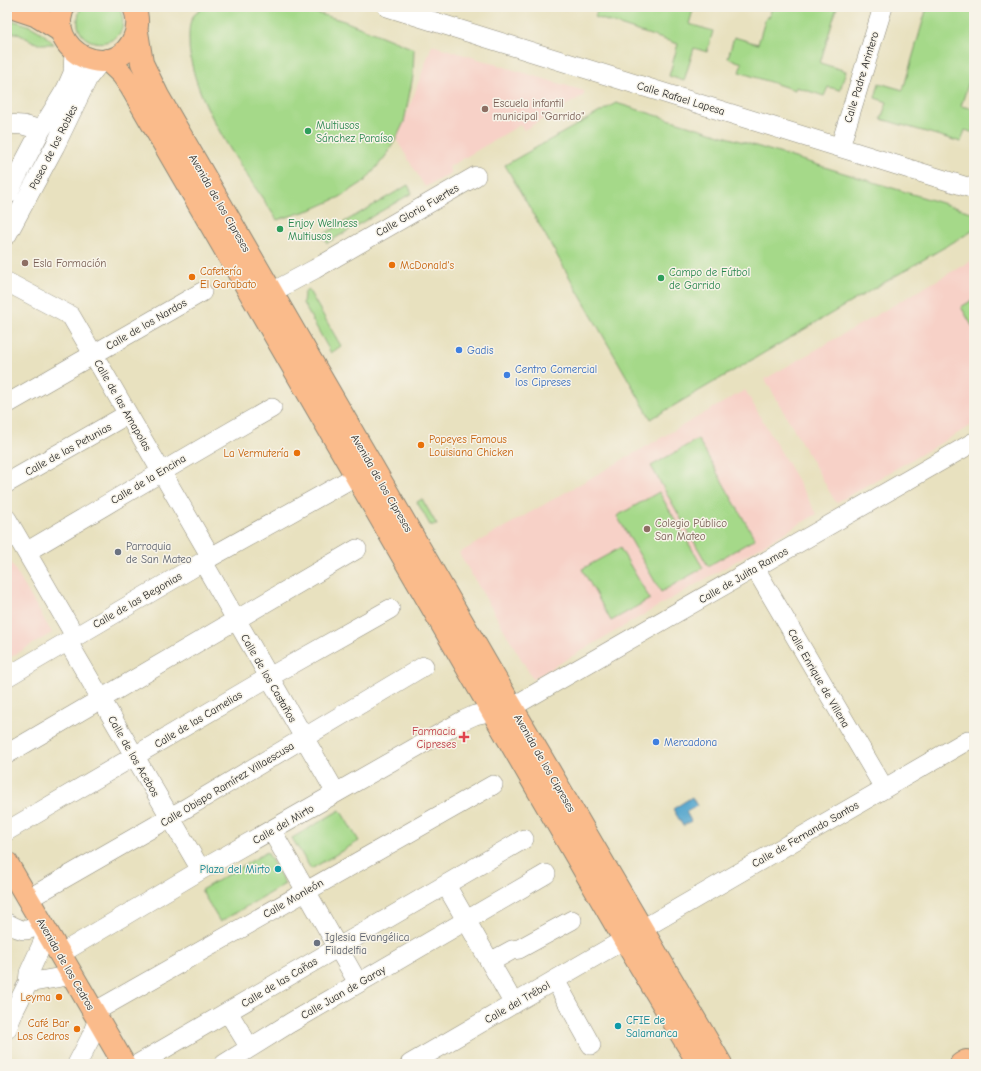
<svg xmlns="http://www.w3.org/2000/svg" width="981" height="1071" viewBox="0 0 981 1071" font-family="'Comic Neue',sans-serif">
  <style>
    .built { fill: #f7d1c7 }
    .green { fill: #a5d989; stroke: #68825a }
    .water { fill: #52a5cd; stroke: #3e687c }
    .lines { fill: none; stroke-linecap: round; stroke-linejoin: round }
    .minor-casing { stroke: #8a8675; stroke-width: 20 }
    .major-casing { stroke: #8a8675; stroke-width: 24 }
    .minor { stroke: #fff; stroke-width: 19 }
    .major { stroke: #fabb8b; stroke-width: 22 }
    .education-dot { fill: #8d6e63; stroke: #f7f3e8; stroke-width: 1.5 }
    .leisure-dot { fill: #2e9e5b; stroke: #f7f3e8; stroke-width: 1.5 }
    .food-dot { fill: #e8710a; stroke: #f7f3e8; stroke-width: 1.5 }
    .shop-dot { fill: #3f7fe0; stroke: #f7f3e8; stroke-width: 1.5 }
    .worship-dot { fill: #6b7280; stroke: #f7f3e8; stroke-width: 1.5 }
    .health-dot { fill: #e0444e; stroke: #f7f3e8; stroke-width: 1.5 }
    .culture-dot { fill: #0f9aa8; stroke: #f7f3e8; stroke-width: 1.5 }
    .labels { text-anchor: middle; stroke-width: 3; stroke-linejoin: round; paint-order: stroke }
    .street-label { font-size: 11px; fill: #2b2b2b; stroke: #f7f3e8 }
    .education-label { font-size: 11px; fill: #785e54; stroke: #f7f3e8; text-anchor: start }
    .leisure-label { font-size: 11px; fill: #27864d; stroke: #f7f3e8; text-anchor: start }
    .food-label { font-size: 11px; fill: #c56008; stroke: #f7f3e8; text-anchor: start }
    .shop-label { font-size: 11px; fill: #366cbe; stroke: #f7f3e8; text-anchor: start }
    .worship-label { font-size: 11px; fill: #5b616d; stroke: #f7f3e8; text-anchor: start }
    .health-label { font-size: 11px; fill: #be3a42; stroke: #f7f3e8; text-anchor: end }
    .culture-label { font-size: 11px; fill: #0d838f; stroke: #f7f3e8; text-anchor: end }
  </style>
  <rect width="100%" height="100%" fill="#f7f3e8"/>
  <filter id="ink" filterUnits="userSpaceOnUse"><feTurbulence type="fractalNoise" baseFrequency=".025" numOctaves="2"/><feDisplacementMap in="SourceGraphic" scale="8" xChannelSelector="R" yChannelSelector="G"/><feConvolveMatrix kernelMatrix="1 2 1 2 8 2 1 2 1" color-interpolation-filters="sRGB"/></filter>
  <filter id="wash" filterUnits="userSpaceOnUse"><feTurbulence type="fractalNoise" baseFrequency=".012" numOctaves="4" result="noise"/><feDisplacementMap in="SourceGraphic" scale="16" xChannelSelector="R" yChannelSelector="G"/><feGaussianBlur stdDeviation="0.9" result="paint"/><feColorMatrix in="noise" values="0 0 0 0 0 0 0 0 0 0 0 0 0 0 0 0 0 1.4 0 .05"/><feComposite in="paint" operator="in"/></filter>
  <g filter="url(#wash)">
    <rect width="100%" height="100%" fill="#e8e1bf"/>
    <path class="built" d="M432,45L584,91V95L524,130L520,125L449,167L451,173L425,187L396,139L404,122Z
      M974,259V424L836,503L765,379Z
      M745,390L817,514L533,679L459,553Z
      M7,556L52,633L7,659Z"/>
    <path class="green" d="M81,7H119C141,53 61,56 81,7Z
      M204,7H296L344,21L414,49L413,76L404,122L396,139L385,157L365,181L340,197L313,209L277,220C246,172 187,97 189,38C189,31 189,21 194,15C197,12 201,10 204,7Z
      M598,7H694L689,24L713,31L707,52L694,48L684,81L669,76L678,44L595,17Z
      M772,7H837L820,63L846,71L840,90L828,87L824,96L796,87L795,90L739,72L742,63L728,58L734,37L758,44L766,17H769Z
      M927,7H974V66L961,106L974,109V133L965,130L961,142L881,119L887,102L875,98L879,83L903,90Z
      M7,20C26,22 41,30 54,44H38L16,33L7,32Z
      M616,103L974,213V230L651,419L505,165Z
      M408,185L412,193L327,243L322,235Z
      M308,289L341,346L331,353L303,303L304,294Z
      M974,299V329L961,307Z
      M698,439L755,539L708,566L651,466Z
      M659,492L703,568L661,592L617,516Z
      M422,499L437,525H430L417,502Z
      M620,548L650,599L611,621L582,569Z
      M340,810L359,841L311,869L292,838Z
      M267,852L285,884L220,922L201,890Z"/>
    <path class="water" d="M692,797L697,806L686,812L691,821L683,826L673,809Z"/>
  </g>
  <g filter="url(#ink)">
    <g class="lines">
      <defs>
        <path id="minor" d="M387,7L974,189
          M7,124L23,125L41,130
          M840,147L883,7
          M7,195L41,130L66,89L73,73L74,51
          M7,235L55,146L88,78L101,61
          M7,282L71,316L211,557
          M257,295L272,292L315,269L476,176
          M7,404L202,292
          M7,483L128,414
          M7,519L75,636
          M26,552C108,504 189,455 272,408
          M203,562L336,793
          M755,568L884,788
          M68,642L201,870
          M7,677L211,557L356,476L365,466
          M7,754L357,549
          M7,831L257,684L390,609
          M272,831L358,983
          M446,885L514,1004
          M28,899L183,810L424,666
          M7,923C21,931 30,935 40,919
          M60,954L201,870L464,720L475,715L512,707L974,442
          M490,962L512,950L519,949L572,920
          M555,980L591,1045
          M28,983L73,975
          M94,1012L493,785
          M228,1012L250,1048
          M7,1029L14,1011L28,983L29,973L43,942L46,930
          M77,1064L90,1039L98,1019
          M138,1064L524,839
          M224,1064L290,1023L546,874
          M410,1064L968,740"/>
        <path id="major" d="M11,7L35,15L61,31
          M63,7C62,11 61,15 60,19C59,42 78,60 101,61C129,61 144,30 134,7
          M137,32L142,63L158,96L489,668L721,1064
          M107,60L122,74L131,87L624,939L699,1064
          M7,863L124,1064
          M961,1064L966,1061"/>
      </defs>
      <use href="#minor" class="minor-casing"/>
      <use href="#major" class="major-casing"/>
      <use href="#minor" class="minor"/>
      <use href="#major" class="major"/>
    </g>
  </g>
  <g class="education-dot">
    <circle cx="485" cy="109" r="4"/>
    <circle cx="25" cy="263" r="4"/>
    <circle cx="647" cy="529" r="4"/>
  </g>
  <g class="leisure-dot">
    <circle cx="308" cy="131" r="4"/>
    <circle cx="280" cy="229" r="4"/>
    <circle cx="661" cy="278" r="4"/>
  </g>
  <g class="food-dot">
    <circle cx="392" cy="265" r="4"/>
    <circle cx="192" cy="277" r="4"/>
    <circle cx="421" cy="445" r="4"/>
    <circle cx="297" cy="453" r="4"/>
    <circle cx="59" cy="997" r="4"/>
    <circle cx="77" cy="1029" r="4"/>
  </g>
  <g class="shop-dot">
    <circle cx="459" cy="350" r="4"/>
    <circle cx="507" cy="375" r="4"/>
    <circle cx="656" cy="742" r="4"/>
  </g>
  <g class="worship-dot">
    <circle cx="118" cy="552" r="4"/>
    <circle cx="317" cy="943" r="4"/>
  </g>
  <path class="health-dot" d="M462 731h4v4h4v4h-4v4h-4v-4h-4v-4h4z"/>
  <g class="culture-dot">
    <circle cx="278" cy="869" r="4"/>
    <circle cx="618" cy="1026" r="4"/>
  </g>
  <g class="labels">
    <g class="street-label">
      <text transform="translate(861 77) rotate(-73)" y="4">Calle Padre Arintero</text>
      <text transform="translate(681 98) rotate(17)" y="4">Calle Rafael Lapesa</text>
      <text transform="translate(53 147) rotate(-63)" y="4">Paseo de los Robles</text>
      <text transform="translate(220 203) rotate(60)" y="4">Avenida de los Cipreses</text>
      <text transform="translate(417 210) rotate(-30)" y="4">Calle Gloria Fuertes</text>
      <text transform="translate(146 324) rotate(-30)" y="4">Calle de los Nardos</text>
      <text transform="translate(123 405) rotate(60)" y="4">Calle de las Amapolas</text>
      <text transform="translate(68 449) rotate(-29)" y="4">Calle de las Petunias</text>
      <text transform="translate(148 479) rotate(-31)" y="4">Calle de la Encina</text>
      <text transform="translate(382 483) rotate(60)" y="4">Avenida de los Cipreses</text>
      <text transform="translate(743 575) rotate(-30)" y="4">Calle de Julita Ramos</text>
      <text transform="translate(137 600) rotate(-30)" y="4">Calle de las Begonias</text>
      <text transform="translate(269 678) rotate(60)" y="4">Calle de los Castaños</text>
      <text transform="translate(819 678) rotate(60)" y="4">Calle Enrique de Villena</text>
      <text transform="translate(198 719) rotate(-31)" y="4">Calle de las Camelias</text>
      <text transform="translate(134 756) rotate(60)" y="4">Calle de los Acebos</text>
      <text transform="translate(545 763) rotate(60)" y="4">Avenida de los Cipreses</text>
      <text transform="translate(227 784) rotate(-31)" y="4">Calle Obispo Ramírez Villaescusa</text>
      <text transform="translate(283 824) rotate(-30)" y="4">Calle del Mirto</text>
      <text transform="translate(805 834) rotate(-30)" y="4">Calle de Fernando Santos</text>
      <text transform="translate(293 898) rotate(-30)" y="4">Calle Monleón</text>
      <text transform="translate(66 964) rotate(60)" y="4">Avenida de los Cedros</text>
      <text transform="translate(279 982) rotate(-31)" y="4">Calle de las Cañas</text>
      <text transform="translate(343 992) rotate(-30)" y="4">Calle Juan de Garay</text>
      <text transform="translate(517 1002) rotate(-30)" y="4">Calle del Trébol</text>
    </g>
    <g class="education-label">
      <text x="493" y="107">Escuela infantil<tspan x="493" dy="13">municipal "Garrido"</tspan></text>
      <text x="33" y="267">Esla Formación</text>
      <text x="655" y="527">Colegio Público<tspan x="655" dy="13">San Mateo</tspan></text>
    </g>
    <g class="leisure-label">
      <text x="316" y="129">Multiusos<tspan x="316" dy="13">Sánchez Paraíso</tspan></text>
      <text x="288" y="227">Enjoy Wellness<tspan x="288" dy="13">Multiusos</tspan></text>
      <text x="669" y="276">Campo de Fútbol<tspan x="669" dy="13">de Garrido</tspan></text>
    </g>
    <g class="food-label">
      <text x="400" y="269">McDonald's</text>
      <text x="200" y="275">Cafetería<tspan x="200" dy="13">El Garabato</tspan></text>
      <text x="429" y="443">Popeyes Famous<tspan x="429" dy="13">Louisiana Chicken</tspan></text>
      <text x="289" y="457" text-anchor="end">La Vermutería</text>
      <text x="51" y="1001" text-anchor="end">Leyma</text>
      <text x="69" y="1027" text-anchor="end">Café Bar<tspan x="69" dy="13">Los Cedros</tspan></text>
    </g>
    <g class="shop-label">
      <text x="467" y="354">Gadis</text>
      <text x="515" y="373">Centro Comercial<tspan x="515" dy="13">los Cipreses</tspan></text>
      <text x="664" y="746">Mercadona</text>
    </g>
    <g class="worship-label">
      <text x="126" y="550">Parroquia<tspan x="126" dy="13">de San Mateo</tspan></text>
      <text x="325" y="941">Iglesia Evangélica<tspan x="325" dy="13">Filadelfia</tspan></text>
    </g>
    <g class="health-label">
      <text x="456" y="735">Farmacia<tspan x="456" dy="13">Cipreses</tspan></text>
    </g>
    <g class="culture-label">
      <text x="270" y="873">Plaza del Mirto</text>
      <text x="626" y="1024" text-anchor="start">CFIE de<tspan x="626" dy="13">Salamanca</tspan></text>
    </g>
  </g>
  <rect width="981" height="1071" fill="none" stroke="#f7f3e8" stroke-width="24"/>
</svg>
